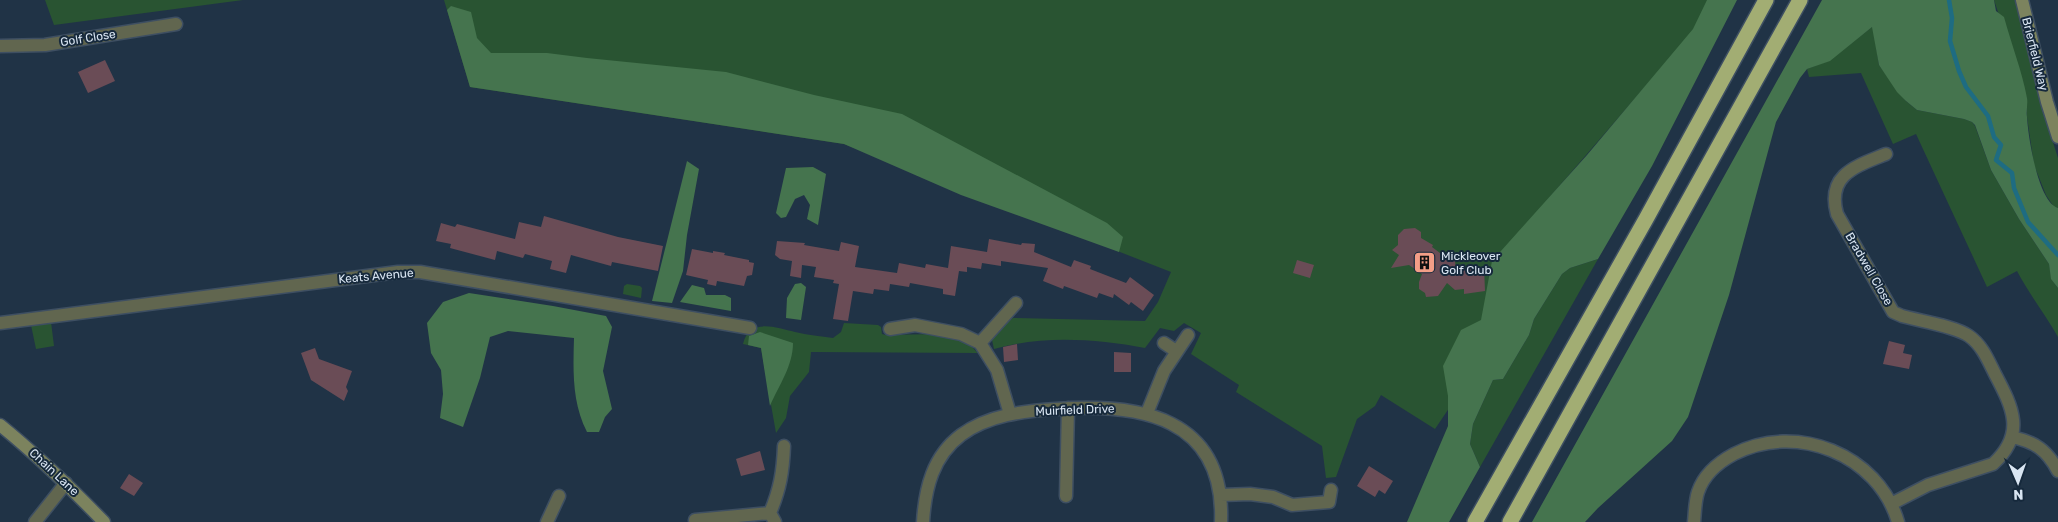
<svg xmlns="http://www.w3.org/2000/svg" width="2058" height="522" viewBox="0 0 2058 522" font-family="Rubik,sans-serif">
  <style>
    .green { fill: #295432 }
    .forest { fill: #45744e }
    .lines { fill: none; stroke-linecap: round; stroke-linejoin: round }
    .stream { stroke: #1e6c82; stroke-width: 4.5 }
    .building { fill: #6a4c56 }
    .street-casing { stroke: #3e4f62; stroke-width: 15 }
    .secondary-casing { stroke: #3e4f62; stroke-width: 15 }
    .highway-casing { stroke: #3e4f62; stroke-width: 18 }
    .street { stroke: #61664f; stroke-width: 12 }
    .secondary { stroke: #7c835e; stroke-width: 12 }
    .highway { stroke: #a2ad73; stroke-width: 15 }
    .labels { text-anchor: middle; stroke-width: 4; stroke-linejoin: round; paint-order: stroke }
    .street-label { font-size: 12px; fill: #d9e5f2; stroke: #16293c }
    .poi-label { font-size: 12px; fill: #d9e5f2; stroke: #16293c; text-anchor: start }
  </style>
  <rect width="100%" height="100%" fill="#203346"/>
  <path class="green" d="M45,0H243L54,25Z
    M444,0H1720L1542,206L1481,361L1435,429L1381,395L1375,406L1357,419L1336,477L1326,478L1322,446L1236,392L1239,385L1191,354L1201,333L1184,323L1174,331L1160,328L1145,348C1096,339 1043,335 994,349L992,340C998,330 1003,325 1013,318L1145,321L1158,302L1171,272L844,144L470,87Z
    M1994,0H2016L2043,111L2058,158V208L2054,207L2046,195L2034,165L2027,117V99Z
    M1873,26L1879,65L1906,101L1917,110L1964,119L1972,122L1975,126L1991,170L2019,219L2049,264L2052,280L2058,288V337C2045,314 2029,294 2017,271L1987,287L1916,134L1893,144L1861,73L1809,77L1807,69L1830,60Z
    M1598,259L1480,467L1470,444L1473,424L1493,380L1503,379L1529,335L1534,319L1562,274L1570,268Z
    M627,284L640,286L642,288L641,298L623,294L624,286Z
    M51,322L54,346L36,349L31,325Z
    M844,323L878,325L881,327L882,334L886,335L936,334L966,341L978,353L811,352L809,372L790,396L786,418L776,433L761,348L743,344C749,317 776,328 795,332C807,335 821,336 833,338L841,332Z"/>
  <path class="forest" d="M1707,0H1737L1652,166L1598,259L1570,268L1562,274L1534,319L1529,335L1503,379L1493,380L1473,424L1470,444L1480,467L1449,522H1407L1448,426V396L1443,366L1461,330L1481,320L1492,261L1587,155L1693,29Z
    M1822,0H1994L1996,11L2004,17C2011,43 2022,71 2027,98C2028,104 2026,111 2027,117C2028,136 2038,202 2058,208V288L2051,279L2049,264L2019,219L1991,170L1975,125L1972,122L1964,119L1917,110L1906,101L1897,92L1879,65L1872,27L1830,61L1807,69L1800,78L1776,122L1729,295L1688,417L1672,441L1598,508L1585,522H1532Z
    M451,6L471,12L477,38L491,53H547L587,58L726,72L814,95L902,114L1107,223L1123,237L1119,252L961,195L844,144L470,87L447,10Z
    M687,161L699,169L687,235L683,271L672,303L652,301Z
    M813,167L826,174L818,225L807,219L810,205L804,195L795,199L786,217L781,218L776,213L786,168Z
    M801,283L806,287L801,320L786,318L787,298L795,284Z
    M692,285L704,288L706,295H725L731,298V311L680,302Z
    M469,293L553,306L606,316L612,327L603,371L612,409L605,417L599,432H587C572,403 573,371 574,338L508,331L490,337L480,378L463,427L440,418L443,394L441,370L431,353L427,323L443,302Z
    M760,332L793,343C793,366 779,385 770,406L761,348L748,345L749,336Z"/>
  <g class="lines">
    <path class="stream" d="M1949,0L1952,18L1950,41L1959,71L1966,87L1988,116L1994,137L2001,145L1996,160L2012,173L2014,188L2028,222L2058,255"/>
  </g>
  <path class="building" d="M105,60L115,81L88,93L78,72Z
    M544,216L618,237L663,246L658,271L612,262L611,266L571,255L566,273L550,269L552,261L525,254L523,258L497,251L495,260L450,248L451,244L436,241L441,223L455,227L457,224L515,239L519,222L541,227Z
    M1415,228L1421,232V238L1433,245L1432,247L1444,256H1449L1455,261L1456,270L1484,267L1485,291L1464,294V289L1455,290L1447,283L1438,296L1426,297L1425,293L1419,289V282L1422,274L1409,265L1391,268L1399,255L1392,250L1398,245V235L1404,229Z
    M989,239L1021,245L1022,243L1035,244L1034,252L1071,267L1074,260L1091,266L1090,269L1126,283L1130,277L1154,295L1143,311L1131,302L1129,305L1114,294L1113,298L1099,293L1097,298L1064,286L1063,289L1043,281L1048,268L1001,261V266L982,263L981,269L967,267V272L959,271L955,296L943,294V289L910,283L909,287L890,284L889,291L874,289L873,294L853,291L848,321L833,319L839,284L833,283L834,280L814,277L816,267L802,265L801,278L790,276L792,261L780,259L775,255L777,241L805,243L804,245L839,251L841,242L859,246L855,267L897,273L899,263L925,268L926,264L948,268L951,246L987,252Z
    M692,249L713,253V251L725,253L724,255L749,260V262L754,263L752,275L747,276L744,286L717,281L716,286L707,284L708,280L686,275Z
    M1297,260L1314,265L1310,278L1293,273Z
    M1889,341L1905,345L1903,353L1912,355L1909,369L1883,364Z
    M1017,344L1018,360L1004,362L1003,347Z
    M315,348L319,359L352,371L346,387L348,391L344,401L311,380L301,353Z
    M1114,352L1131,353V372H1114Z
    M760,451L765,470L741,476L736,459Z
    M1369,466L1393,481L1385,494L1379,490L1375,497L1357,486Z
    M129,474L143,483L134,496L120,488Z"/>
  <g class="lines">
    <defs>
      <path id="street" d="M0,46L45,45L176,24
        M1886,154C1857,166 1826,174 1837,214L1893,312L1902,316C1920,321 1955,326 1969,336C1982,345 1988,360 1995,374C2013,408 2026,434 1993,464L1928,485L1891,504
        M0,323L398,272H420L750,328
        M890,329L915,325L961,334L980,343L997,370L1010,414
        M980,343L1016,303
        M1164,343L1176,351
        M1147,413L1164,371L1188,335
        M2012,437C2035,442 2047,450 2058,471
        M1221,495L1250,494L1273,497L1292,505L1329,502L1331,490
        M1066,496L1068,408
        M770,513C780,489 783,472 784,446
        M695,520L770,513L775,522
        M35,522L66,483
        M547,522L559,496
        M923,522C925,488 933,456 961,435C988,415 1024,411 1056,409C1140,403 1225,417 1221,522
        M1694,522C1695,512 1695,501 1698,492C1704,474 1719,462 1734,454C1796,422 1878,454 1898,522"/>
      <path id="secondary" d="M2022,0L2047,102L2058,137
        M0,425C37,455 71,488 104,522"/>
      <path id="highway" d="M1475,522L1646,219L1766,0
        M1510,522L1800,0"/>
    </defs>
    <use href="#street" class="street-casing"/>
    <use href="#secondary" class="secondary-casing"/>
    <use href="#highway" class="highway-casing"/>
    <use href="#street" class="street"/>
    <use href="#secondary" class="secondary"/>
    <use href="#highway" class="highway"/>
  </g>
  <defs>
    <symbol id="building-square" viewBox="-11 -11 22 22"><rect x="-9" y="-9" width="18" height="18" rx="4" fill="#f49e87" stroke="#16293c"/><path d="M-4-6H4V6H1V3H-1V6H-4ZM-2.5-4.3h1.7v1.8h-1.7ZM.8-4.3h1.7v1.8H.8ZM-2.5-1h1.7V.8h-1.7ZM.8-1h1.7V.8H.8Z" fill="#111"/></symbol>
  </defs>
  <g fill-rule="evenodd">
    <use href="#building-square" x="1412" y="250" width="25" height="25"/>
  </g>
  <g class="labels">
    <g class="street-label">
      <text transform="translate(88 38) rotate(-9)" y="4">Golf Close</text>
      <text transform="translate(2035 54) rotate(76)" y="4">Brierfield Way</text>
      <text transform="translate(1869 269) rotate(60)" y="4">Bradwell Close</text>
      <text transform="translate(376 276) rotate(-5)" y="4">Keats Avenue</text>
      <text transform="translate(1075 410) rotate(-2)" y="4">Muirfield Drive</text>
      <text transform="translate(54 472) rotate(43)" y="4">Chain Lane</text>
    </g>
    <g class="poi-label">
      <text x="1441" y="260">Mickleover<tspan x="1441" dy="14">Golf Club</tspan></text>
    </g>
  </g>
  <g transform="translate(2018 482) rotate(178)" stroke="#16293c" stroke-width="4" paint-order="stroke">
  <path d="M0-4L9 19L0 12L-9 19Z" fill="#d9e5f2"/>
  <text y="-8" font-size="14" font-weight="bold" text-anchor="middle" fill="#d9e5f2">N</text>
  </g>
</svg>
